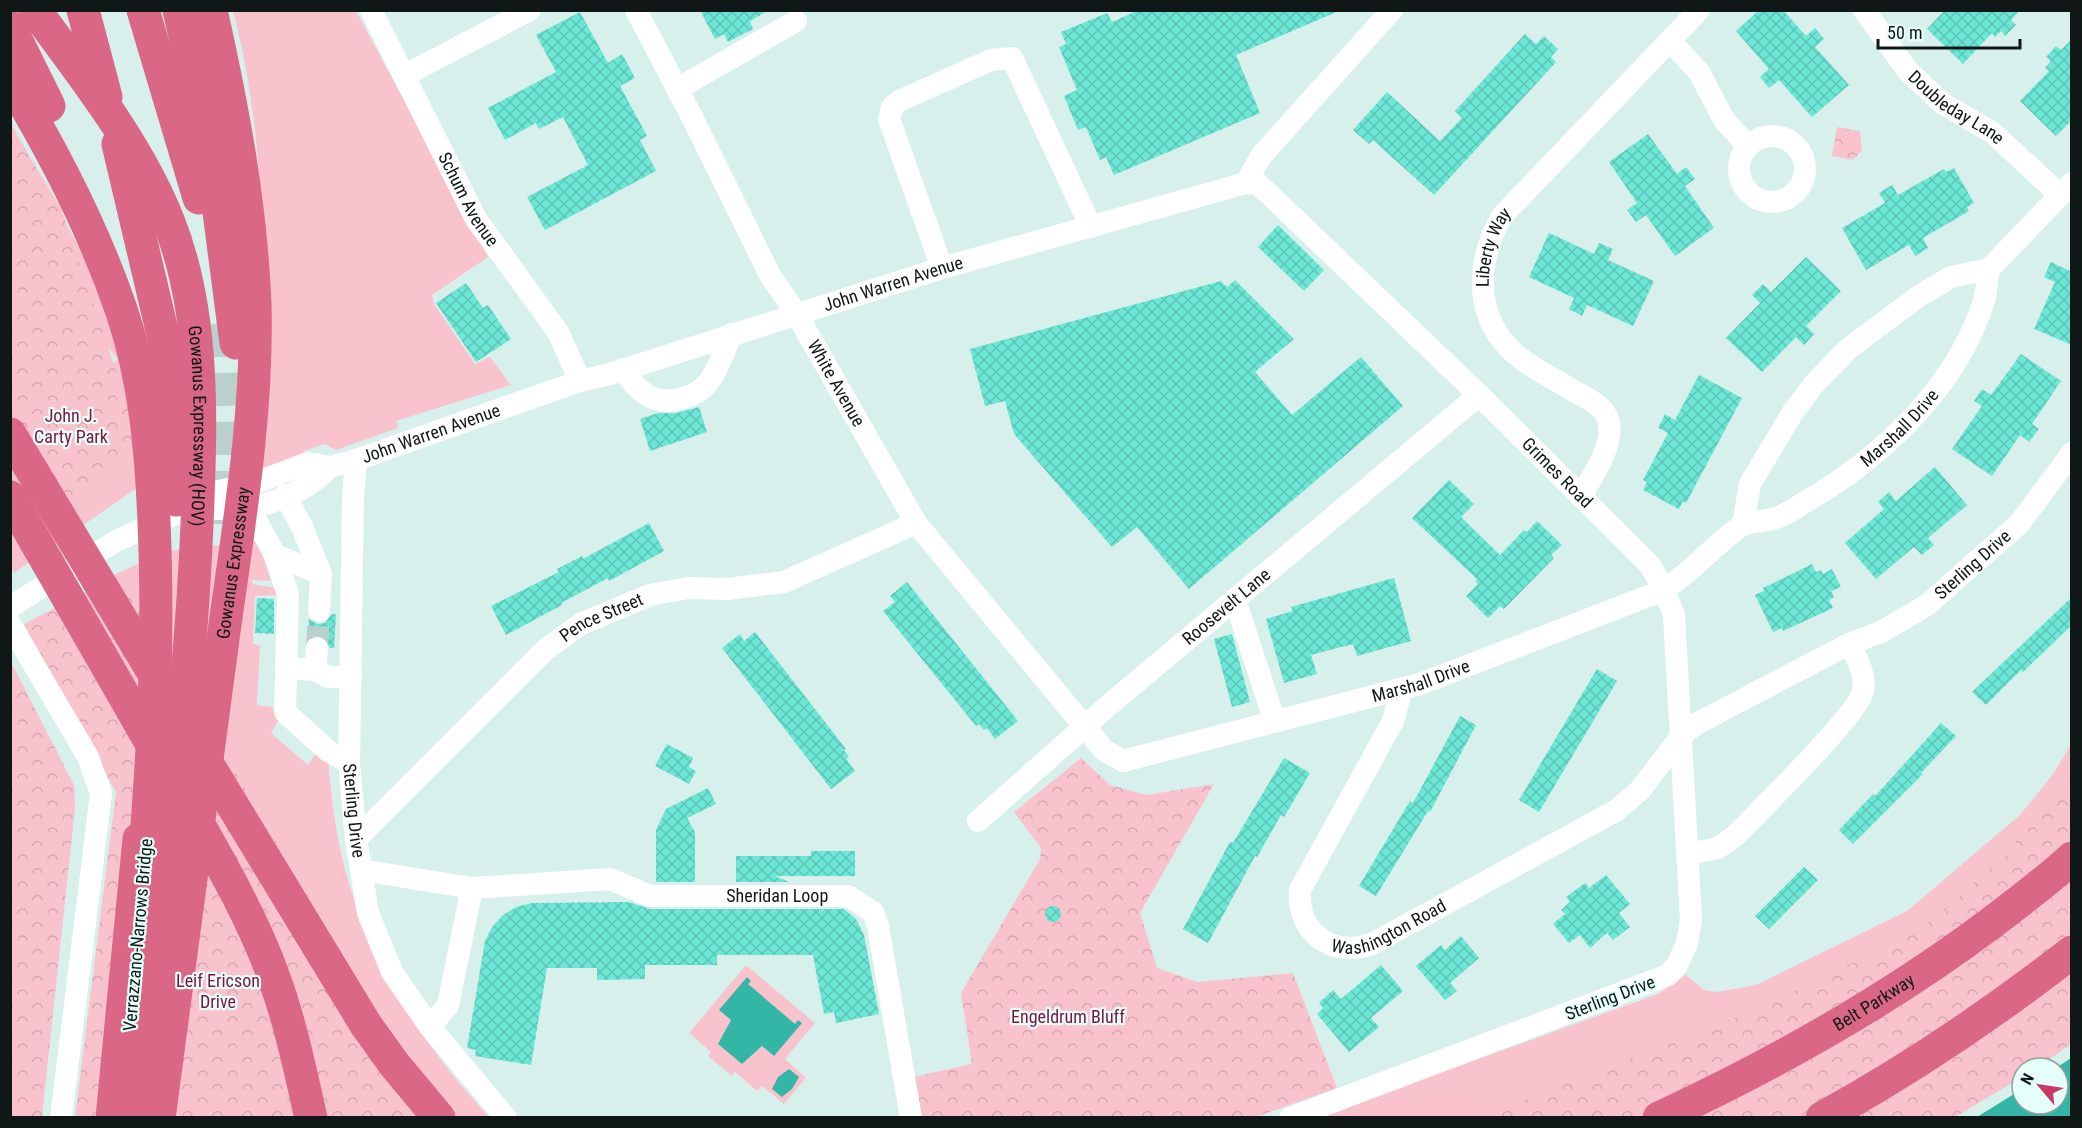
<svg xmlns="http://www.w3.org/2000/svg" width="2082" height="1128" viewBox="0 0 2082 1128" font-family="'Roboto Condensed',sans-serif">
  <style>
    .grass { fill: #f8c3cd }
    .park { fill: url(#park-crowns) }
    .water { fill: #34b6a7 }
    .building { fill: url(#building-cross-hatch) }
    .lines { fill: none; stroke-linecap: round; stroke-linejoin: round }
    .minor-tunnel { stroke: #bad0cc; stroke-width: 22; stroke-dasharray: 22 11; stroke-linecap: butt }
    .highway-tunnel { stroke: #bad0cc; stroke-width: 33; stroke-dasharray: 33 16; stroke-linecap: butt }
    .minor { stroke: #fff; stroke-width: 22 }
    .highway { stroke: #da6786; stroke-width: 33 }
    .labels { text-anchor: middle; stroke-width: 4.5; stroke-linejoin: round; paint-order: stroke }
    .street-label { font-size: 18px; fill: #101817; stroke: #e6fef9 }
    .park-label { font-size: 18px; fill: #7f143c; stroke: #e6fef9 }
  </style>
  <defs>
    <pattern id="park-crowns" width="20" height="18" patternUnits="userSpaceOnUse" patternTransform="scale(1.5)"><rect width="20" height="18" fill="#f8c3cd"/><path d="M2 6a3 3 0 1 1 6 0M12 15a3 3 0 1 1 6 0" fill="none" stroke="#d4a7af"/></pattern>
    <pattern id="building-cross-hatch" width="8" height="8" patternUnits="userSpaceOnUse" patternTransform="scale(1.5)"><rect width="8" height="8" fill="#6ce6d5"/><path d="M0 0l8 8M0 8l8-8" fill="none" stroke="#5dc5b6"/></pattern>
  </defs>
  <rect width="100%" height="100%" fill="#d8f0ec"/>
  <path class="grass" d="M233,11H356L488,257L432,295L434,304L475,364L490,357L511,385L396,421L398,428L336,450L325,444L304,451L296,463L257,472C262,317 273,162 233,11Z
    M10,121L147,372L183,456L14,573L11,567V539L70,405L118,359L50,282L11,209Z
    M255,541L259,545L271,581L252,580L253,584L276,588L279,595L255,596L253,644L260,645L257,705L272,707L279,720L271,733L308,765L319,749L328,756C331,800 337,845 350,887C375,973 429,1052 489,1117H456L382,1028L111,576L166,551Z
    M2071,744V838L1615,1117L1315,1118L1658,994L1686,975L1704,990L1717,992L1756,985L1907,911L2020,815L2054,773Z
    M746,965L815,1023L785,1059L806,1078L784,1104L762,1086L757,1091L735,1072L732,1076L708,1056L711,1052L689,1033Z"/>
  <path class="park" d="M10,124L61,208L143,451L11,546Z
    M1837,127L1860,131L1862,150L1853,160L1832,156Z
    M120,574L382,1022L434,1090L460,1117H75L116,792L24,624Z
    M10,660L74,785L75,808L42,1117H11Z
    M1081,758L1110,785L1147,795L1214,784L1140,913L1157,968L1197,982L1293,973L1337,1088L1256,1117L921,1118L913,1077L972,1064L961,993L1040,859L1041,848L1014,812Z
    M2071,772V1044L2037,1068H2022V1077L1955,1117L1479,1118L1769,1004L1921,929L2004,857Z"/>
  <path class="water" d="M747,977L751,981L748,984L795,1024L798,1020L802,1023L774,1056L762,1046L742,1064L718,1044L731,1020L719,1010Z
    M2071,1058V1117H1977L2022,1089V1104H2058V1068H2056Z
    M789,1069L799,1077L792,1089L782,1097L772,1089L778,1077Z"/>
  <path class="building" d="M700,10H769L750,21L753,29L728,42L724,34L715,39Z
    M1139,10H1341L1236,55L1260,113L1114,175L1106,157L1100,160L1086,127L1078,130L1064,96L1077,90L1059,47L1066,44L1061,32L1107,13L1112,22Z
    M1759,10H1783L1806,36L1815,28L1824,39L1815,47L1849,85L1812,117L1779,80L1769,88L1760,77L1769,69L1736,31Z
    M1945,10H2020L2011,20L2016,25L2005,36L2001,31L1995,37L1992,33L1963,64L1927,29Z
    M580,12L608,63L622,54L635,78L620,86L647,136L640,140L656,171L545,230L527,197L588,165L563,117L539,129L536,123L505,140L488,108L556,72L536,35Z
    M1525,34L1536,44L1544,36L1558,49L1551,57L1556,62L1434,195L1373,140L1369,144L1353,130L1387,92L1440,141L1462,118L1455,111Z
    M2072,39V120L2056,136L2020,101L2049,71L2045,68L2051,61L2046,57L2056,46L2061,50Z
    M1648,134L1677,174L1686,167L1695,179L1685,186L1714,228L1675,256L1646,215L1636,222L1627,210L1637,203L1609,162Z
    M1954,168L1974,203L1967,207L1969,211L1923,238L1928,248L1915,256L1909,245L1866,270L1842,228L1885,203L1879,193L1892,185L1898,195L1944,169L1946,172Z
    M1278,225L1324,270L1304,291L1258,247Z
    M1549,233L1594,254L1599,243L1613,249L1608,260L1654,281L1633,326L1587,305L1582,316L1569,309L1574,298L1529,277Z
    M1806,257L1841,291L1806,326L1814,334L1804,345L1796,337L1762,372L1726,338L1760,303L1752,295L1763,284L1771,292Z
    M2051,262L2072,272V345L2034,329L2055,282L2044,277Z
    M1235,280L1294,339L1255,372L1292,415L1361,357L1403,406L1189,589L1137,527L1112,547L1014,434L1005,401L985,406L970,349L1221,281L1227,287Z
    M466,283L483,308L488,305L511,339L476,362L436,303Z
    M2021,354L2061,381L2032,424L2039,429L2029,442L2020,435L1992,476L1952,449L1982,406L1974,401L1982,389L1991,395Z
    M1699,375L1742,398L1686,503L1683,501L1679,509L1643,490L1647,482L1643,480L1668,433L1658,428L1665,414L1675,420Z
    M699,407L707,432L650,451L640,419L658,413H676Z
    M1935,467L1967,505L1928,538L1934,545L1922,555L1914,547L1876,579L1845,543L1884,509L1878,502L1889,492L1896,501Z
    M1449,480L1474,504L1461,517L1500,555L1524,530L1527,532L1537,521L1562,545L1551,555L1554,558L1504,609L1500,606L1488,618L1466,596L1478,584L1475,581L1477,579L1412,518Z
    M649,523L664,551L609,581L608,578L561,603L562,605L506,635L491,606L559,572L557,569L582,556L583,559Z
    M1812,564L1816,572L1821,570L1823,574L1832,569L1841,587L1831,591L1834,597L1829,600L1833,608L1783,631L1782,628L1773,632L1755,595L1764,591L1763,588Z
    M1394,578L1411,641L1357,656L1353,644L1311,655L1317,674L1284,683L1266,619L1293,611L1291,607Z
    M907,582L1018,721L995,739L987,728L984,730L979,724L976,726L883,611L895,602L890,596Z
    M2072,597V625L2023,672L2021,670L1986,705L1972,692Z
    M257,598L274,599V634L255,633Z
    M332,614H336L334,648H330L324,637L318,635L308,639L309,619L318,624L325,623Z
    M755,632L846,749L844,750L849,757L846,759L855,771L831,789L722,648L740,634L744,641Z
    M1232,634L1250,702L1232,707L1214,639Z
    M1597,669L1617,681L1539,812L1519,800Z
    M1460,716L1476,725L1430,812L1428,811L1376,896L1359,886L1410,801L1413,803Z
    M1941,723L1956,736L1921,773L1923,774L1853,844L1839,830L1873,794L1875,796L1887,783Z
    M667,744L693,758L689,767L696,771L689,784L655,766Z
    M1284,758L1310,773L1284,817L1281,815L1257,857L1255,856L1208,943L1183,929L1230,842L1233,843Z
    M708,788L716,804L687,818L695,832V882H656V830L666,809Z
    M811,851H855V876H775L789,882H736V856H811Z
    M1804,867L1818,880L1769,929L1755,916Z
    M1606,875L1630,904L1619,913L1630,927L1613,940L1607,933L1590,948L1580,935L1569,943L1553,924L1565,914L1561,910L1570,902L1566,897L1585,883L1589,888Z
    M629,902L650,909H844L856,919L864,935L879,1014L836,1023L834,1012L824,1014L813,955H717V965H645V979L597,980V968H547L531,1065L475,1056L476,1050L467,1048L485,941L492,927L503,915L516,907L532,903Z
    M1045 914a8 8 0 1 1 16 0a8 8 0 1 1-16 0Z
    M1461,936L1479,958L1450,983L1457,991L1445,1000L1416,966L1441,945L1445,950Z
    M1381,965L1403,991L1371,1018L1379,1027L1349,1052L1317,1014L1323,1008L1319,1003L1333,990L1341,999Z"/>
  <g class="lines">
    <path class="minor-tunnel" d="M317,648L319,611"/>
    <path class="highway-tunnel" d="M221,324L225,439L223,524"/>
    <g class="minor">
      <path id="s1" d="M371,10L476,219L558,332L580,381"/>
      <path id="s2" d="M636,10L692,117L771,277L796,313L916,523L1104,750L1123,761L1420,684L1664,590C1694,570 1714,545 1741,526C1751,520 1766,522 1776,518C1784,515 1793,510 1800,505C1878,461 1954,391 1983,304C1987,293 1987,280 1989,269"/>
      <path id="s3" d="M1864,10L1908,71L1942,103L1993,133L2060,195"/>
      <path d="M1670,41L1699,72L1724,120L1748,146"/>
      <path d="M405,75L530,10"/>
      <path d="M677,89L796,21"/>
      <circle cx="1772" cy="169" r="33"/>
      <path id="s4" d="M1246,183L1258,184L1271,196L1479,395L1650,565L1664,590L1674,615L1691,920L1687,943L1677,965L1668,975L1290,1118"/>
      <path d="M942,268L889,119L892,107L899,101L991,60L1012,58L1091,227"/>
      <path d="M623,369C637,392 656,407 683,398C693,395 700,392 707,384C718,371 724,350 732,334"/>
      <path id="s5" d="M356,460L353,497L349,763L356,839L368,913L392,972L430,1027L506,1118"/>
      <path d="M285,495L302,527L321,574"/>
      <path id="s6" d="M1581,496C1592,477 1616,443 1608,419C1602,403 1583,397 1569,388C1549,376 1525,365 1508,347C1473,310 1478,257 1502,216L1699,10"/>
      <path d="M193,506C241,516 294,503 330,467"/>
      <path d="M250,509L275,555L288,595L285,712L328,751L349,763"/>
      <path d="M1743,525L1750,484L1793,412L1815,383L1848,349L1919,296L1951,277L1989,269L2072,183"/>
      <path d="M275,555L321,574L319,611"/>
      <path d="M1235,600L1275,722"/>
      <path id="s7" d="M10,607L116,541L193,506L217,491L249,485L308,463L330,467L356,460L580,381L610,374L942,268L1246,183L1261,156L1392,10"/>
      <path d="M10,624L88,757L101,793L61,1118"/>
      <path d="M286,668L315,670L328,677H351"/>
      <path d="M315,670L317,648"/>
      <path id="s8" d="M1402,689L1393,721L1300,890C1297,933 1332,958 1372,944L1617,810L1640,790L1682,735L1696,724L1849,644L1881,632L1927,605L2019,524L2072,453"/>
      <path id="s9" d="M978,821L1109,705L1479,395"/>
      <path id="s10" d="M356,839L545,650L581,624L650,595L688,588L727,589L784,582L916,523"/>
      <path d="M1688,854L1718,848L1735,836C1757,813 1858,715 1863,691C1866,673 1857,659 1849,644"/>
      <path d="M361,870L472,888L448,1005L430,1027"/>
      <path id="s11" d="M472,888L610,879L650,896H848L873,912L878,926L911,1118"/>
    </g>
    <g class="highway">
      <path id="s12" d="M35,10C83,76 138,144 168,220C206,314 201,425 197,524C189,722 159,920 137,1118"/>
      <path d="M83,10L106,97"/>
      <path d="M143,10L199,198"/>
      <path d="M179,10L210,143L236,343"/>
      <path d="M10,27L49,106"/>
      <path d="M10,80C55,154 94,230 122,312C145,380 151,451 154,522C159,636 154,748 144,862"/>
      <path d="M118,144L164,339L172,406L176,500"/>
      <path d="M10,434L156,677"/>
      <path d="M10,497L154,748"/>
      <path d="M202,755L366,1025L394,1064L439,1118"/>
      <path d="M195,818C224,869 253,920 273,975C290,1021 300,1069 311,1118"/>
      <path d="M112,1118L139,839"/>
      <path id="s13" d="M159,1118C180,958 202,799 223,639C238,529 258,416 255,304C251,205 233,108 211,10"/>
      <path id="s14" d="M1659,1118C1775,1064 1887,1001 1990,924C2017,903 2046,882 2072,858"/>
      <path d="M1822,1118C1911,1069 1991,1015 2072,952"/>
    </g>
  </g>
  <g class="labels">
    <g class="street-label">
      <text dy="6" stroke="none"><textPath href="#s3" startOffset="136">Doubleday Lane</textPath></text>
      <text dy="6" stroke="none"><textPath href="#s1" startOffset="213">Schum Avenue</textPath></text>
      <text dy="6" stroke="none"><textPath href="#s6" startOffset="316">Liberty Way</textPath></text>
      <text dy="6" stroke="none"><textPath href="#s7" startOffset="948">John Warren Avenue</textPath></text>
      <text dy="6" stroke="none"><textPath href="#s2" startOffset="424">White Avenue</textPath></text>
      <text dy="6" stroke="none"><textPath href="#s12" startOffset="459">Gowanus Expressway (HOV)</textPath></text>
      <text dy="6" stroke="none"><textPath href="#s2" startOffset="1760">Marshall Drive</textPath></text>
      <text dy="6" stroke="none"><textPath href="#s7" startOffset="462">John Warren Avenue</textPath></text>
      <text dy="6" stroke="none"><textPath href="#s4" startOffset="428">Grimes Road</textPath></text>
      <text dy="6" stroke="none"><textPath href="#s13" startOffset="560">Gowanus Expressway</textPath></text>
      <text dy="6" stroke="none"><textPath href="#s8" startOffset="1053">Sterling Drive</textPath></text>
      <text dy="6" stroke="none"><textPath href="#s9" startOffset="328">Roosevelt Lane</textPath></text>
      <text dy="6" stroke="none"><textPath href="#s10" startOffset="333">Pence Street</textPath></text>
      <text dy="6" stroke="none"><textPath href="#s2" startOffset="1210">Marshall Drive</textPath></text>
      <text dy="6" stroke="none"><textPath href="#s5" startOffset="351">Sterling Drive</textPath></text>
      <text dy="6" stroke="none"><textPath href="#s11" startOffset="309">Sheridan Loop</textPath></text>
      <text dy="6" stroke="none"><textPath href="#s8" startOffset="356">Washington Road</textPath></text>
      <text transform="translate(138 935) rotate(-85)" y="6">Verrazzano-Narrows Bridge</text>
      <text transform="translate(1610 998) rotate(-21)" y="6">Sterling Drive</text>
      <text dy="6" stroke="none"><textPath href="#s14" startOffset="244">Belt Parkway</textPath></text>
    </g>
    <g class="park-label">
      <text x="71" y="422">John J.<tspan x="71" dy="21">Carty Park</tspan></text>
      <text x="218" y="987">Leif Ericson<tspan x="218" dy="21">Drive</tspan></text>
      <text x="1068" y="1023">Engeldrum Bluff</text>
    </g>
  </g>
  <rect width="2082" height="1128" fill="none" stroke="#101817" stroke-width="24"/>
  <g transform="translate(2040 1086) rotate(299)"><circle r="28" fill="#e6fef9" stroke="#90a29f" stroke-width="1.5"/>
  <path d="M0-4.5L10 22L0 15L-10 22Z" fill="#c83b69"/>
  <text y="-9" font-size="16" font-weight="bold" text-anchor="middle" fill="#101817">N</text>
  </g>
  <path d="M1878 39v9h142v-9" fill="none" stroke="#101817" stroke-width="3"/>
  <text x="1887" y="39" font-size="18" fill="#101817" stroke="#e6fef9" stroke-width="4.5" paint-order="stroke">50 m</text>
</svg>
